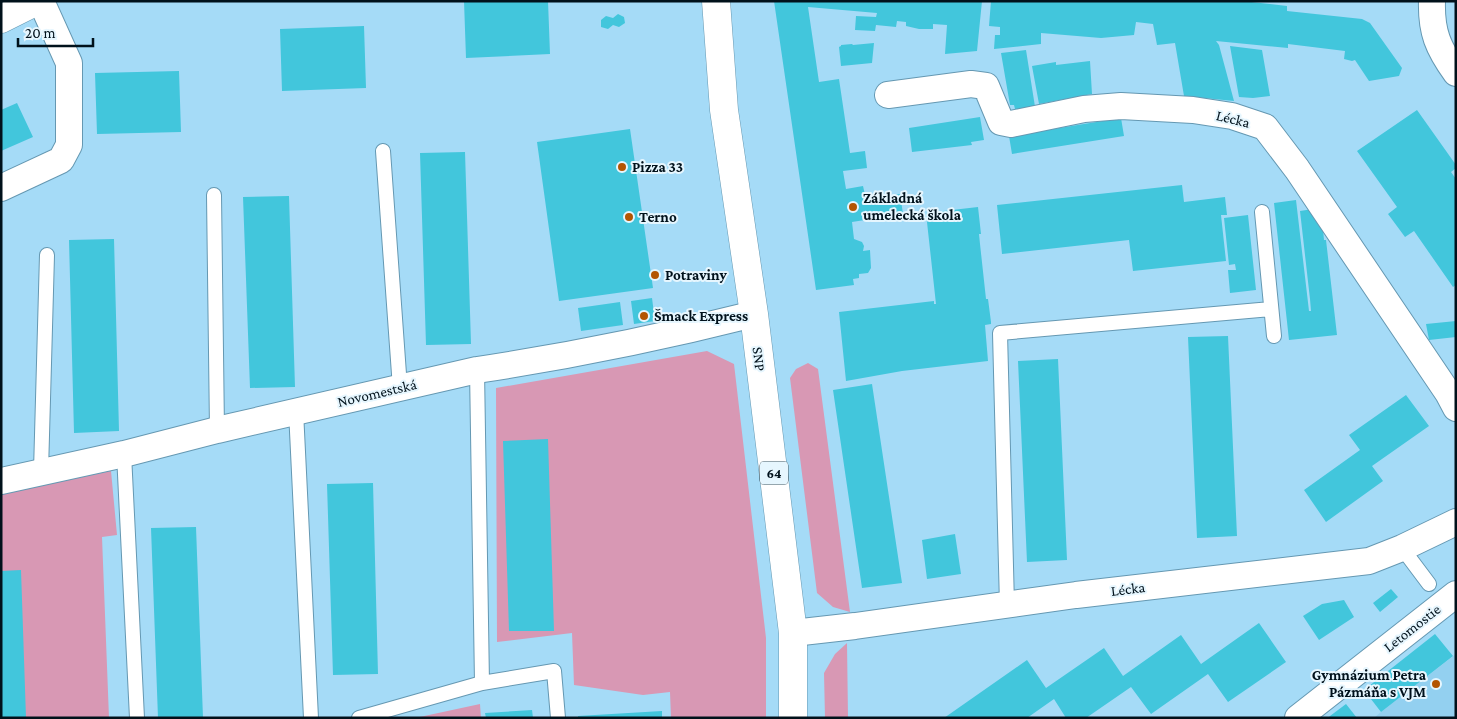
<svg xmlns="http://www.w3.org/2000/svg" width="1457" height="719" viewBox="0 0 1457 719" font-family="'Crimson Pro',serif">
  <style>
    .built { fill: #93d0f0 }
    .green { fill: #d898b4 }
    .building { fill: #42c6dc }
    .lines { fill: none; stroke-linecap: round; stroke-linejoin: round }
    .lane-casing { stroke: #6598b2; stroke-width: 16 }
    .street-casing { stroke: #6598b2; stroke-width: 28 }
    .secondary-casing { stroke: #6598b2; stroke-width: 29 }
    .primary-casing { stroke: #6598b2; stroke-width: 29 }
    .lane { stroke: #fff; stroke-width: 14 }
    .street { stroke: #fff; stroke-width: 26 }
    .secondary { stroke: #fff; stroke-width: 28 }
    .primary { stroke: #fff; stroke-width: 28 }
    .poi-dot { fill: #b35502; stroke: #e6f6fe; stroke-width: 2 }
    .labels { text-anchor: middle; stroke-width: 4; stroke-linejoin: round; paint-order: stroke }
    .shield { fill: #e6f6fe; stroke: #45565f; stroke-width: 1 }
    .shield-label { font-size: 14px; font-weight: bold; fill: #00111b }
    .street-label { font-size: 15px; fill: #00111b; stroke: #e6f6fe }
    .poi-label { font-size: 15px; font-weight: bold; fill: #00111b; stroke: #e6f6fe; text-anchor: start }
  </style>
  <rect width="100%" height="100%" fill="#a5dbf7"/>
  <path class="built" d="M1456,654V718H1374L1381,712Z"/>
  <path class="green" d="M707,351L734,364L766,638V718H671L670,692L643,695L574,685L572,633L497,642L496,388Z
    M808,363L818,369L850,612L833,607L817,593L790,378L796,369Z
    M111,471L117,535L102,537L109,718H1V494Z
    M847,643L848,718H825L824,673L835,654Z
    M480,704L481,718H415Z"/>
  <path class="building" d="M464,1H548L550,54L466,58Z
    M774,1H982L977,51L945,54L947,25L933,24V29H919L906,26V22L897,21L896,27L876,25L875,31L855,30L856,16L876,17L877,13L808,7L819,82L839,79L850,153L865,151L867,168L843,171L846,189L863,186L866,199L900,194L903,214L852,222L854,239L862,242L864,246L863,251L870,250L871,268L868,273L859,274V278L853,279L854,285L816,290Z
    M991,1H1242L1287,6V11L1362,19L1370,23L1402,68L1399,76L1369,81L1355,60L1352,61L1344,59L1345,51L1288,44V48L1216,41L1219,45L1234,101L1184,96L1175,43L1157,45L1153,24L1136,22L1134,35L1101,38L1041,33V44L994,49L995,35H1000V27L989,26Z
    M618,14L624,17L625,23L619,27L613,25L608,29L601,27V20L606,16L613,18Z
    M364,26L366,88L282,91L280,29Z
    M874,43L872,63L841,66L839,47L841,46V45L852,44L853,45Z
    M1230,46L1262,50L1270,96L1253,98L1239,97Z
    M1026,50L1036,113L1017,117L1014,105H1010L1001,53Z
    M1090,61L1092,94L1039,104L1032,66L1056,62V65Z
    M179,71L181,132L97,134L95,73Z
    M17,103L33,137L1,151V110Z
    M1417,110L1456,165V168L1451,172L1456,179V285L1453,287L1414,231L1405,237L1388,214L1397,207L1357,151Z
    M980,117L984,140L971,142L972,145L912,152L909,128Z
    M1121,118L1124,136L1012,154L1009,136Z
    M630,129L653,288L559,301L537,142Z
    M465,152L471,344L426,345L420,153Z
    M1182,185L1184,202L1225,197L1227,215H1221L1226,261L1133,271L1129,240L1002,254L997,205Z
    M289,196L295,387L250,388L243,197Z
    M1296,200L1309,311H1311L1310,299L1300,211L1313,209L1323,229L1324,240H1326L1337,335L1289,340L1274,203Z
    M978,207L981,234H979L980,244L986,299H988L991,322V324L985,325L988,361L902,371L846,381L839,312L934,301V304H936L926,213Z
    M1248,215L1256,290L1230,293L1228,270H1236L1235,264L1229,265L1224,218Z
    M114,239L119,431L74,433L69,240Z
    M652,298L655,321L634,324L631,301Z
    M620,302L623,325L581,331L578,308Z
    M1456,321V337L1429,340L1426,324Z
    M1228,336L1237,536L1197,538L1188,337Z
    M1058,359L1067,560L1027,562L1018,361Z
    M872,384L902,583L862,588L833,390Z
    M1406,395L1429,426L1372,466L1383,481L1326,522L1304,490L1360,450L1349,435Z
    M548,439L554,631H509L503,441Z
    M373,483L378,674L333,675L327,484Z
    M196,527L203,718H158L151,528Z
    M955,534L961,574L927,579L922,540Z
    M21,570L26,718H1V571Z
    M1391,589L1398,597L1380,612L1373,603Z
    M1344,600L1354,617L1319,640L1303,616L1322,604Z
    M1259,623L1286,662L1228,702L1208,674L1151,714L1131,687L1086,718H1066L1054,699L1027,718H944L1027,660L1046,688L1104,648L1123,676L1181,635L1201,664Z
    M1435,634L1453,656L1381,712L1364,690Z
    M1346,704L1357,718H1328L1330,716Z
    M532,710L533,718H486L485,713Z
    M662,711V718H578V716Z"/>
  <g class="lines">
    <defs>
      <path id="lane" d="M383,151L400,388
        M214,195L217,430
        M1262,212L1274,336
        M477,370L482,683
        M296,411L311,718
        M124,454L137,718
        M41,471L47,255
        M1402,548L1429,584
        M1007,605L1000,333L1271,309
        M359,718L482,683L554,671L558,718"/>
      <path id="street" d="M1432,1C1431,32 1438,48 1456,73
        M888,95L971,84L986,86L1001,122L1011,124L1084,109L1121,106L1193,110L1232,116L1265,127L1297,169L1448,393L1456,408
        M1,188L61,160L69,145V63L41,1
        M1,481L124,454L217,430L477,370C570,356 663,337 754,314
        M793,633L855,626L1076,595L1369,561L1402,548L1456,522
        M1298,718L1456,594"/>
      <path id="secondary" d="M1,19L37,1"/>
      <path id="primary" d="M716,1L724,110L754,314L793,633V718"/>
    </defs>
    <use href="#lane" class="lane-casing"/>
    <use href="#street" class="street-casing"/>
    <use href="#secondary" class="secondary-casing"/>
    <use href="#primary" class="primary-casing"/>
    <use href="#lane" class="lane"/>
    <use href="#street" class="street"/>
    <use href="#secondary" class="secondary"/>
    <use href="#primary" class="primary"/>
  </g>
  <g class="poi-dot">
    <circle cx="622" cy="167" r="5"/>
    <circle cx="853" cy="207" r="5"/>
    <circle cx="629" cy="217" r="5"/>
    <circle cx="655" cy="275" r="5"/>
    <circle cx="644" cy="316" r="5"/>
    <circle cx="1436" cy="684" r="5"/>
  </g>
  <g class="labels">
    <rect class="shield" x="760" y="461.5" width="28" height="23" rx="4"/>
    <g class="shield-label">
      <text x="774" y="478">64</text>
    </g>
    <g class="street-label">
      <text transform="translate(1233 119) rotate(14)" y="5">Lécka</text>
      <text transform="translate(759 359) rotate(83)" y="5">SNP</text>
      <text transform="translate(377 393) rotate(-13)" y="5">Novomestská</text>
      <text transform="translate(1128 589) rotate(-7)" y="5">Lécka</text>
      <text transform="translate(1412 628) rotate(-38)" y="5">Letomostie</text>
    </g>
    <g class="poi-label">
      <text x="632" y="172">Pizza 33</text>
      <text x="863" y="203">Základná<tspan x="863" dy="17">umelecká škola</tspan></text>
      <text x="639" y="222">Terno</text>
      <text x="665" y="280">Potraviny</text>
      <text x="654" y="321">Šmack Express</text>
      <text x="1426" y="680" text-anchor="end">Gymnázium Petra<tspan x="1426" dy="17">Pázmáňa s VJM</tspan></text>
    </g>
  </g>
  <rect width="1457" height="719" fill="none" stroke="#00111b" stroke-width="5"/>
  <path d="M18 38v8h75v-8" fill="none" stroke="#00111b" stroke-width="2.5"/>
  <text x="25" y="38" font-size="15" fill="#00111b" stroke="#e6f6fe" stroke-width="4" paint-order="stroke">20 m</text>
</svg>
